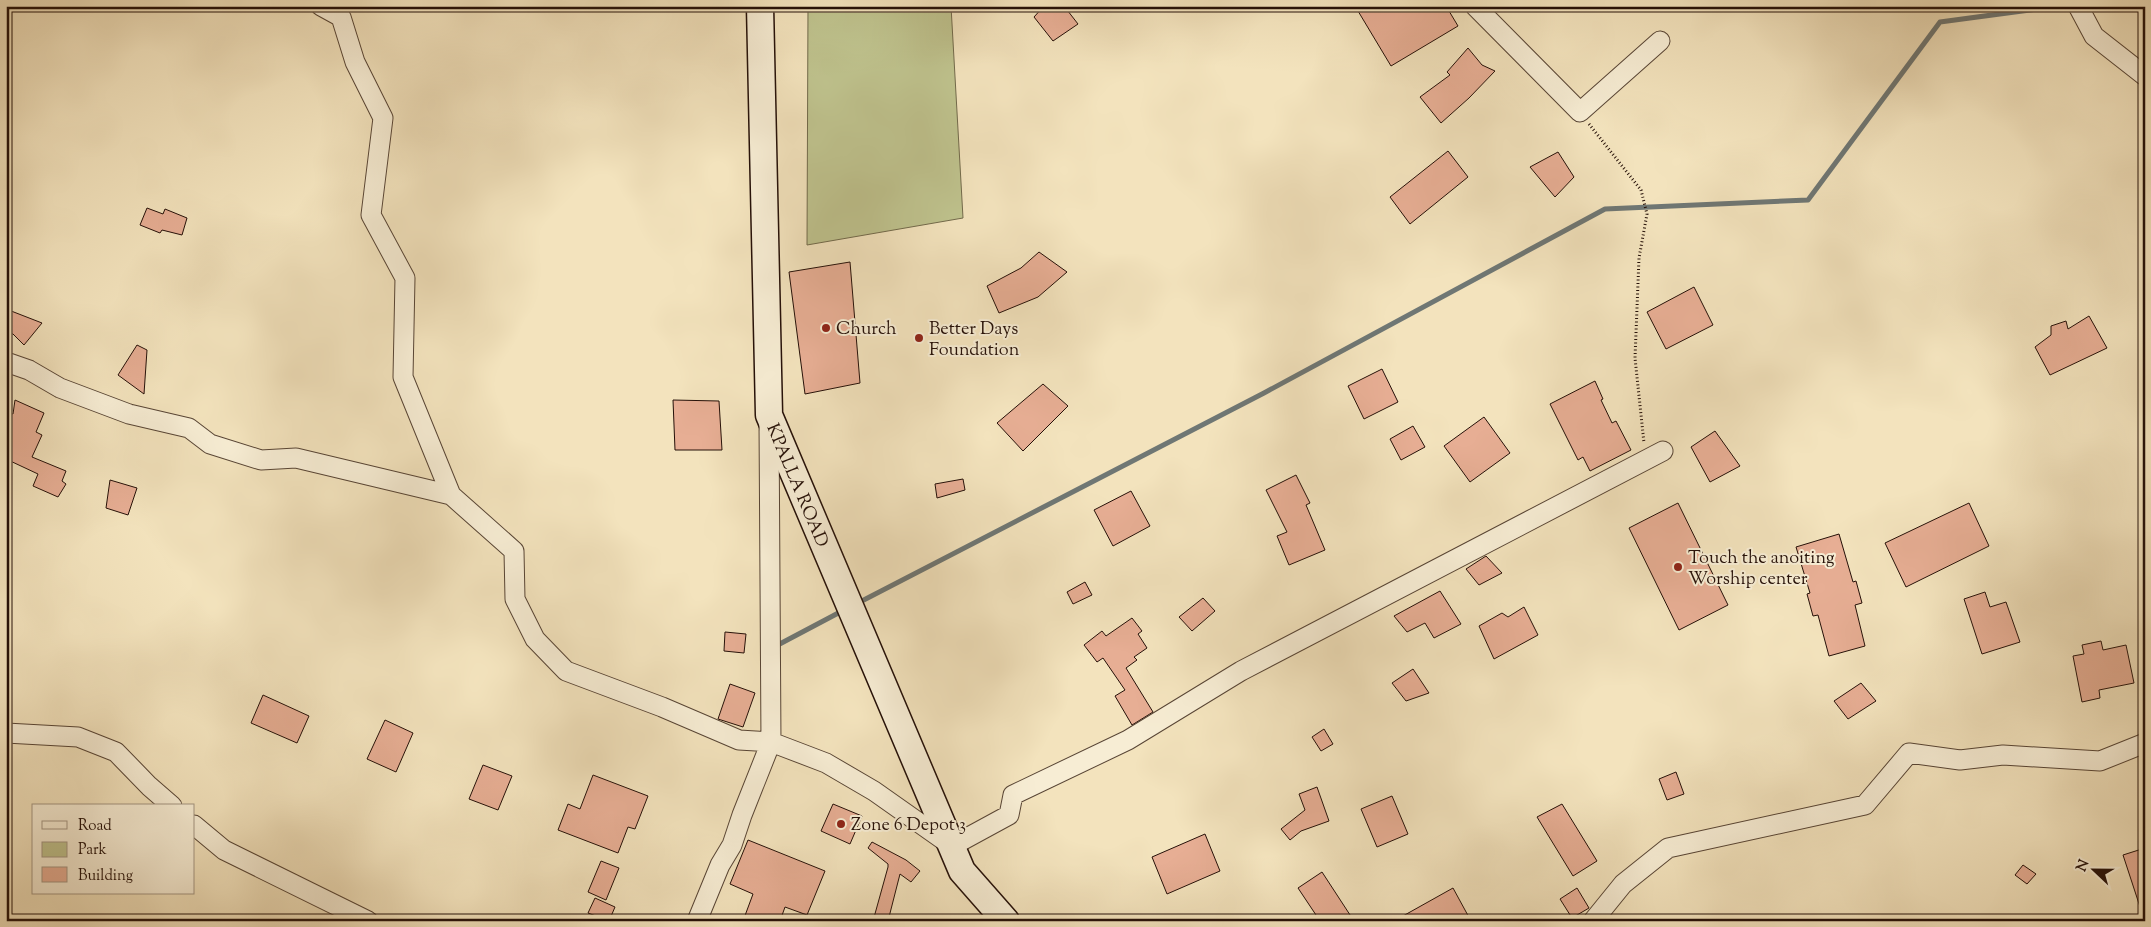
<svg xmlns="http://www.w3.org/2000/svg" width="2151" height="927" viewBox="0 0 2151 927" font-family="'Sorts Mill Goudy',serif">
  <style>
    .green { fill: #bfc38e; stroke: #726a4b }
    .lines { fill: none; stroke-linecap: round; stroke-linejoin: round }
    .stream { stroke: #6f7774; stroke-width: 5 }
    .building { fill: #e7ae94; stroke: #251008 }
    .street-casing { stroke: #584535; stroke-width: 21 }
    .secondary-casing { stroke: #251008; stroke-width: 29 }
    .path { stroke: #251008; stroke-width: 3; stroke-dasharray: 1 2.5; stroke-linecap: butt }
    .street { stroke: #f7edd4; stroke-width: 19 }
    .secondary { stroke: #f7edd4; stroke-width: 26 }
    .poi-dot { fill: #8f2418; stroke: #f7edd4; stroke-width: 2 }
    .labels { text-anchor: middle; stroke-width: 4; stroke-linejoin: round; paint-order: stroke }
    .poi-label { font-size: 18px; fill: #251008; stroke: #f7edd4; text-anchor: start }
    .street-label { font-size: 18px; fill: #251008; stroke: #f7edd4 }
  </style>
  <rect width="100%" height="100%" fill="#f3e3bd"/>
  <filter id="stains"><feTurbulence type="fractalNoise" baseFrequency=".004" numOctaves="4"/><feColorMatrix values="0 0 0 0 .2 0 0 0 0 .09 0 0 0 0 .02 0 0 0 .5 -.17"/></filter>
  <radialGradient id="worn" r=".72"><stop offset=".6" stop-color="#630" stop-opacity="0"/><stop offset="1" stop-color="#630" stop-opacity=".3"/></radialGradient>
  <path class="green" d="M808,6H951L963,218L807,245Z"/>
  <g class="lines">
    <path class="stream" d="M856,604L1264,393L1605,209L1808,200L1940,22L2059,6
      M774,647L844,610"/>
  </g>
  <path class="building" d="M1044,6H1064L1078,24L1053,41L1034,17Z
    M1355,6H1446L1458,26L1391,66Z
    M1468,48L1482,65L1495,71L1469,98L1441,123L1420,97L1450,75L1447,72Z
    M1448,151L1468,177L1410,224L1390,197Z
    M1558,152L1574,177L1555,197L1530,167Z
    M147,208L163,214L165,209L187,218L182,235L162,230L160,233L140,225Z
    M1039,252L1067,272L1038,297L999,313L987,286L1021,268Z
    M850,262L860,383L805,394L789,272Z
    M1694,287L1713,325L1666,349L1647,312Z
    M6,309L42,323L24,345L13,334L6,332Z
    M2089,316L2107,348L2050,375L2035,347L2051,335V326L2066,321L2068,329Z
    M137,345L147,350L144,394L118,375Z
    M1382,369L1398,402L1364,419L1348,386Z
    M1595,381L1603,399L1601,400L1612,423L1616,421L1631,450L1590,471L1583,457L1578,460L1550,404Z
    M1043,384L1068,406L1023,451L997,423Z
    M15,400L44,413L36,432L42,435L32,457L66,471L62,481L66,484L58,497L33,486L38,474L6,459V421L9,413L13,414Z
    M673,400L719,401L722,450H675Z
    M1484,417L1510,453L1470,482L1444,446Z
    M1413,426L1425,447L1401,460L1390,439Z
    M1715,431L1740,466L1710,482L1691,447Z
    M1296,475L1310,503L1306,505L1325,550L1289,565L1277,536L1287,532L1266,490Z
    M963,479L965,490L937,498L935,484Z
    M110,480L137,488L128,515L106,508Z
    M1131,491L1150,526L1113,546L1094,510Z
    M1678,503L1728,605L1679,630L1629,528Z
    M1969,503L1989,546L1906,587L1885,543Z
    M1839,534L1853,582L1856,581L1862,603L1855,605L1865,646L1829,656L1818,615L1813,616L1807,594L1810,593L1796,547Z
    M1486,556L1502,573L1479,585L1466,569Z
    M1085,582L1092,595L1073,604L1067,592Z
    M1440,591L1461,624L1434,638L1425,623L1407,632L1394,616Z
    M1985,592L1990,607L2006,602L2020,642L1982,654L1964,599Z
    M1203,598L1215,611L1192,631L1179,617Z
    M1524,607L1538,635L1494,659L1479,626L1502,613L1508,617Z
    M1132,618L1142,631L1138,634L1147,648L1134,657L1137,660L1126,668L1153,712L1132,725L1115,696L1125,690L1103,658L1097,662L1084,645L1102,631L1106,636Z
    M725,632L746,634L744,653L724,651Z
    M2101,641L2103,650L2126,645L2134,683L2099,690L2100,698L2082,702L2073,656L2084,654L2082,645Z
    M1413,669L1429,693L1406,701L1392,683Z
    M1861,683L1876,701L1848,719L1834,701Z
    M730,684L755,693L743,727L718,719Z
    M263,695L309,716L297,743L251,723Z
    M385,720L413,733L396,772L367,759Z
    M1324,729L1333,744L1321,751L1312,737Z
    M483,765L512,776L498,810L469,799Z
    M1676,772L1684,794L1667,800L1659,779Z
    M593,775L648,796L635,829L628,827L618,853L558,830L568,804L580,809Z
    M1317,787L1329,821L1301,831L1290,840L1281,829L1305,810L1299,794Z
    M1392,796L1408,834L1377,847L1361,809Z
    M833,804L862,816L850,844L821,831Z
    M1562,804L1597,861L1573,876L1537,817Z
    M1205,834L1220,871L1167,894L1152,857Z
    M748,840L825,871L807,915L785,907L780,921H743L753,894L730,884Z
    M872,842L906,860L920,871L911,882L900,874L888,921H873L888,867V864L868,848Z
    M2145,848V913H2142L2123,855Z
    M601,861L619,868L606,900L588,892Z
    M2023,865L2036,874L2027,884L2015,875Z
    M1322,872L1354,921H1320L1298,888Z
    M1453,888L1471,921H1394Z
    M1577,888L1589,908L1572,918L1560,899Z
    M595,898L615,907L609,921L588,913Z"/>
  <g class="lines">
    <defs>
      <path id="street" d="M1475,6L1580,112L1660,41
        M2078,6L2094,36L2145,76
        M6,362L29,370L60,388L129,414L189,428L210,444L261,460L296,458L451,495L403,377L405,278L371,215L383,118L355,62L341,17L321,6
        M451,495L514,551L515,599L535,639L566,671L662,707L739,740L771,742L826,763L874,791L952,846L1009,815L1013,795L1128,740L1241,671L1663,451
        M6,733L78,737L116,752L149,786L172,806
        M194,825L224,850L368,921
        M697,921L720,865L732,845L742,815L771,742L769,422
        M1593,921L1623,884L1668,848L1865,805L1909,753L1960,760L2003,755L2100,761L2145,743"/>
      <path id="secondary" d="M760,6L769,415L962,871L1006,921"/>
    </defs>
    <use href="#street" class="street-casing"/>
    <use href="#secondary" class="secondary-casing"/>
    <path class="path" d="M1589,124L1641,190L1647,214L1639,258L1635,358L1644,443"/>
    <use href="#street" class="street"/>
    <use href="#secondary" class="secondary"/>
  </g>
  <g class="poi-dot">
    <circle cx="826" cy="328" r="5"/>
    <circle cx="919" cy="338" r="5"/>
    <circle cx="1678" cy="567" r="5"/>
    <circle cx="841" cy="824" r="5"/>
  </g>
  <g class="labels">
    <g class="poi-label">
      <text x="836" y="334">Church</text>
      <text x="929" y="334">Better Days<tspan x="929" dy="21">Foundation</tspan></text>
      <text x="1688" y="563">Touch the anoiting<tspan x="1688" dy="21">Worship center</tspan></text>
      <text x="851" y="830">Zone 6 Depot 3</text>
    </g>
    <g class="street-label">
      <text transform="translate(798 485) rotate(67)" y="6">KPALLA ROAD</text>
    </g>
  </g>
  <rect width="2151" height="927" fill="none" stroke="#f3e3bd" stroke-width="25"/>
  <rect x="8" y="8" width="2136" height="912" fill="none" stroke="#251008" stroke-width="2.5"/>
  <rect x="12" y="12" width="2126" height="902" fill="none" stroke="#251008"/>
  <rect x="32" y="804" width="162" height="90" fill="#f7edd4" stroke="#a39582"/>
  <rect x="42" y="821" width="25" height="8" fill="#f7edd4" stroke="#a39582"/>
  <text x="78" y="830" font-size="15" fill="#251008">Road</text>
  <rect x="42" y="842" width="25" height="15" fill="#bfc38e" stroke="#a39582"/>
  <text x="78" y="854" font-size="15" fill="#251008">Park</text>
  <rect x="42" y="867" width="25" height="15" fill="#e7ae94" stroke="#a39582"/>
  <text x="78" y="880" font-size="15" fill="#251008">Building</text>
  <g transform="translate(2094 870) rotate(292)" stroke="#f7edd4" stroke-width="4" paint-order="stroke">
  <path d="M0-4L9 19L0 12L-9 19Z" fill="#251008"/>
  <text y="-8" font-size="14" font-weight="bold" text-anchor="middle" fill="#251008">N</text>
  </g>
  <rect width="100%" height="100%" filter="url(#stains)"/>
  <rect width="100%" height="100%" fill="url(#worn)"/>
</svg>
